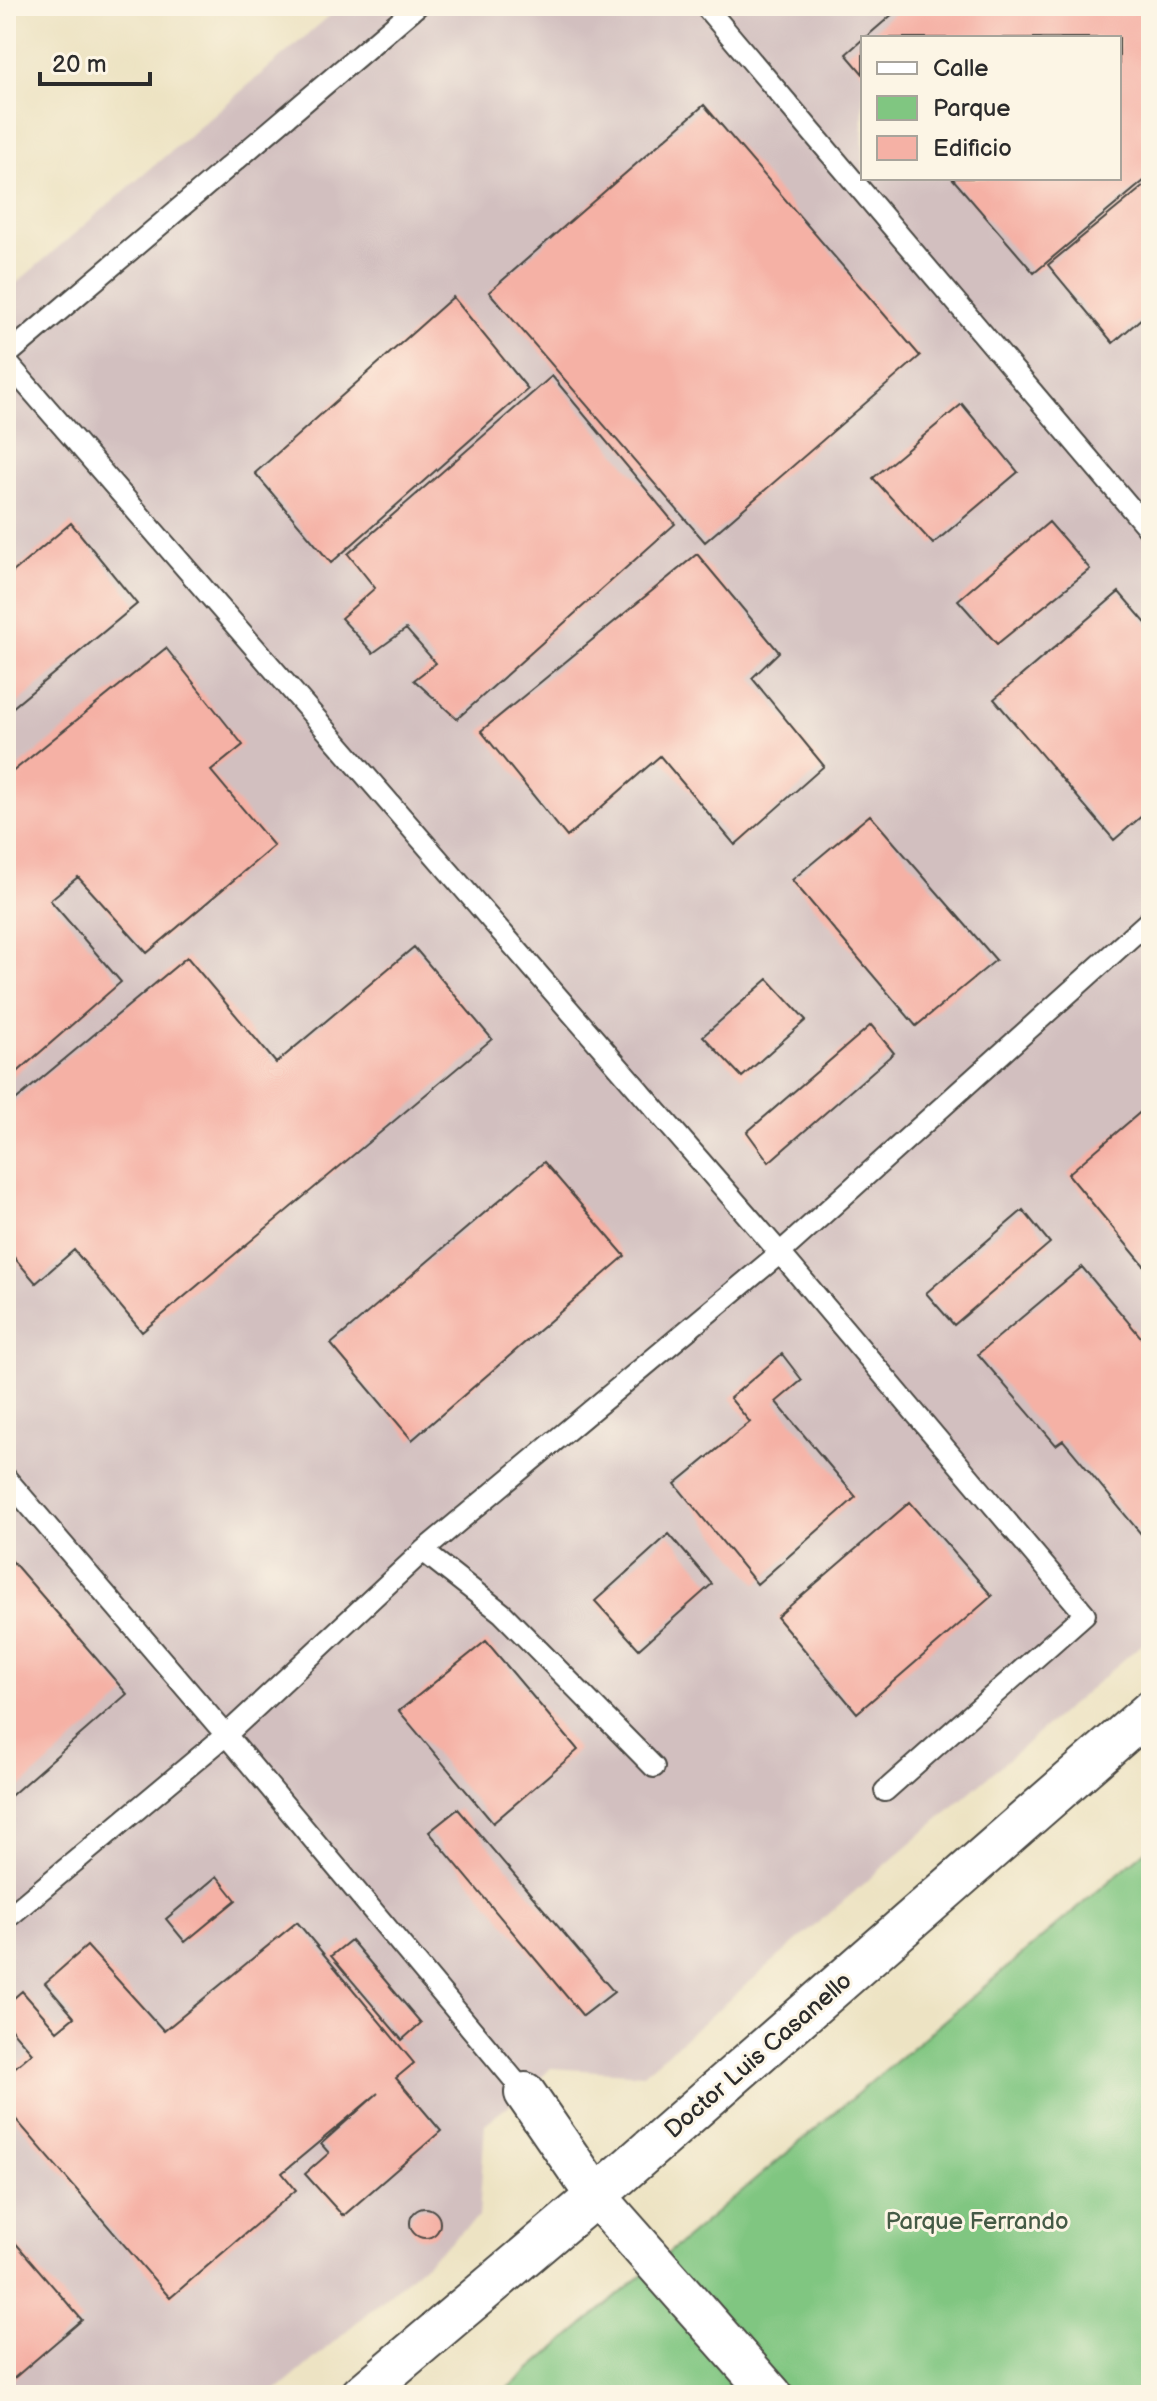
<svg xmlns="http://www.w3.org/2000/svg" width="1157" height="2401" viewBox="0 0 1157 2401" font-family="'Balsamiq Sans',sans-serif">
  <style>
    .industrial { fill: #d2bfbf; fill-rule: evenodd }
    .green { fill: #80c681; stroke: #567856; stroke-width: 2 }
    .building { fill: #f5b1a5 }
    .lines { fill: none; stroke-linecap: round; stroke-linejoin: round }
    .service-casing { stroke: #484742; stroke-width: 24 }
    .minor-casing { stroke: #484742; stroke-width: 44 }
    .service { stroke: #fff; stroke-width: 20 }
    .minor { stroke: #fff; stroke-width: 40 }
    .labels { text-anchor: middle; stroke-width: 6; stroke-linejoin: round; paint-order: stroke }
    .street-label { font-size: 24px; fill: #2b2b2b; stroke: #fcf5e5 }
    .park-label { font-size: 24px; fill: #445a45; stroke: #fcf5e5 }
  </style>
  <rect width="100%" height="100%" fill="#fcf5e5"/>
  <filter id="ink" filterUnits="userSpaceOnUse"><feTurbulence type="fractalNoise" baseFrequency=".0125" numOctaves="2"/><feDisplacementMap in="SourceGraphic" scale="16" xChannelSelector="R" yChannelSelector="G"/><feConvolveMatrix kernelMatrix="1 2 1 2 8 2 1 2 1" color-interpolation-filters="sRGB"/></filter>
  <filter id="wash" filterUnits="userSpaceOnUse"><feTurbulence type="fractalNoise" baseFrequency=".006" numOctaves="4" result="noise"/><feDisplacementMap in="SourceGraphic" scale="32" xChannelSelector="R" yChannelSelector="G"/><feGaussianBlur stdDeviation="1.8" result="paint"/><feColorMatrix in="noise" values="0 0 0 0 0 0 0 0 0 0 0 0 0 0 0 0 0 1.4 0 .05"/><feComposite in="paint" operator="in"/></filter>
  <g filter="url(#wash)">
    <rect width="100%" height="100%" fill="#ede3c3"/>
    <path class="industrial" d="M341,6H1151V1636L643,2074L551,2068L525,2093L485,2124L479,2217L272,2395H6V292ZM863,38H1119V178H863Z"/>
    <path class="green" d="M1151,1846V2395H500Z"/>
    <g id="blocks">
      <path class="building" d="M902,6H1151V175L1034,273L952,178H1119V38H865Z
        M863,39V74L846,54Z
        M704,105L920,356L705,542L489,292Z
        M1151,180V310L1113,343L1048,265Z
        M453,297L528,389L331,563L255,473Z
        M552,376L675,524L457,719L414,680L436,663L406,629L373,653L341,618L375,588L348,554Z
        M962,404L1018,472L933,544L873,478Z
        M1049,522L1090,569L997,644L958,600Z
        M71,523L137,604L6,713V578Z
        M697,554L779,652L752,678L824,766L735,845L660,756L567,837L481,731Z
        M1119,592L1151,629V808L1114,840L994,699Z
        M166,648L243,745L211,771L274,846L147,953L78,877L50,900L121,982L6,1082V777Z
        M870,815L996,960L916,1026L792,880Z
        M414,947L492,1039L142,1332L74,1250L36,1283L6,1248V1108L187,957L276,1063Z
        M768,979L806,1020L742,1077L703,1036Z
        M871,1025L894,1053L769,1162L747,1132Z
        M1151,1103V1274L1068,1174Z
        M544,1162L625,1256L412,1440L331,1344Z
        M1023,1210L1050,1243L954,1325L926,1293Z
        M1082,1267L1151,1349V1546L1063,1440L1056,1445L978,1354Z
        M782,1354L802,1380L776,1402L856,1497L757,1584L675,1484L750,1422L730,1398Z
        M910,1502L992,1596L857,1713L777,1617Z
        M669,1534L712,1584L639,1649L595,1601Z
        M6,1554L127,1694L6,1800Z
        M486,1641L578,1750L493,1823L399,1711Z
        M458,1809L614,1992L583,2016L429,1832Z
        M217,1876L236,1900L185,1942L166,1919Z
        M297,1922L414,2063L396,2078L441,2131L343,2216L305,2174L329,2153L321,2144L378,2093L282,2173L296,2190L170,2298L6,2108V2075L32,2053L6,2023V2005L22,1991L57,2031L74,2017L45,1983L87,1946L164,2031Z
        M351,1940L421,2023L402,2040L331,1956Z
        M410 2223a15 15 0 1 1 30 0a15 15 0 1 1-30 0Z
        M6,2232L82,2320L6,2385Z"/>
    </g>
  </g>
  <g filter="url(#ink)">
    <use href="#blocks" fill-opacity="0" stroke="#484742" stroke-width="2"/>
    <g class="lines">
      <defs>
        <path id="service" d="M705,6L1151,532
          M6,356L417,6
          M6,361L780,1253L1085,1614L885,1791
          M6,1478L226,1735L525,2093
          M423,1551L502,1613L654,1767
          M6,1919L226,1735L423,1551L780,1253L1151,919"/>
        <path id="minor" d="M525,2093L596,2196L772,2395
          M361,2395L596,2196L1151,1710"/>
      </defs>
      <use href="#service" class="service-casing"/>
      <use href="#minor" class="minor-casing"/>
      <use href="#service" class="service"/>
      <use href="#minor" class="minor"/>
    </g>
  </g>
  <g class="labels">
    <g class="street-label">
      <text transform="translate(758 2055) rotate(-41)" y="8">Doctor Luis Casanello</text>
    </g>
    <g class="park-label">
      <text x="977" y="2229">Parque Ferrando</text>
    </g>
  </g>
  <rect width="1157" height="2401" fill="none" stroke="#fcf5e5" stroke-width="32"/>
  <rect x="861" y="36" width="260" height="144" fill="#fcf5e5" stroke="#a8a49b" stroke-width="2"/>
  <rect x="877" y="62" width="40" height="12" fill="#ffffff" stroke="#a8a49b" stroke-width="2"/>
  <text x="933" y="76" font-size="24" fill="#2b2b2b">Calle</text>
  <rect x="877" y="96" width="40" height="24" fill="#80c681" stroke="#a8a49b" stroke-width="2"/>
  <text x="933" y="116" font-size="24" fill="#2b2b2b">Parque</text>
  <rect x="877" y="136" width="40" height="24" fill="#f5b1a5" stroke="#a8a49b" stroke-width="2"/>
  <text x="933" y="156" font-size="24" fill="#2b2b2b">Edificio</text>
  <path d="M40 72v12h110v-12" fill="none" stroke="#2b2b2b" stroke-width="4"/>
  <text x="52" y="72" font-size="24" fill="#2b2b2b" stroke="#fcf5e5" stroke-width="6" paint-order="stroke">20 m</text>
</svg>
